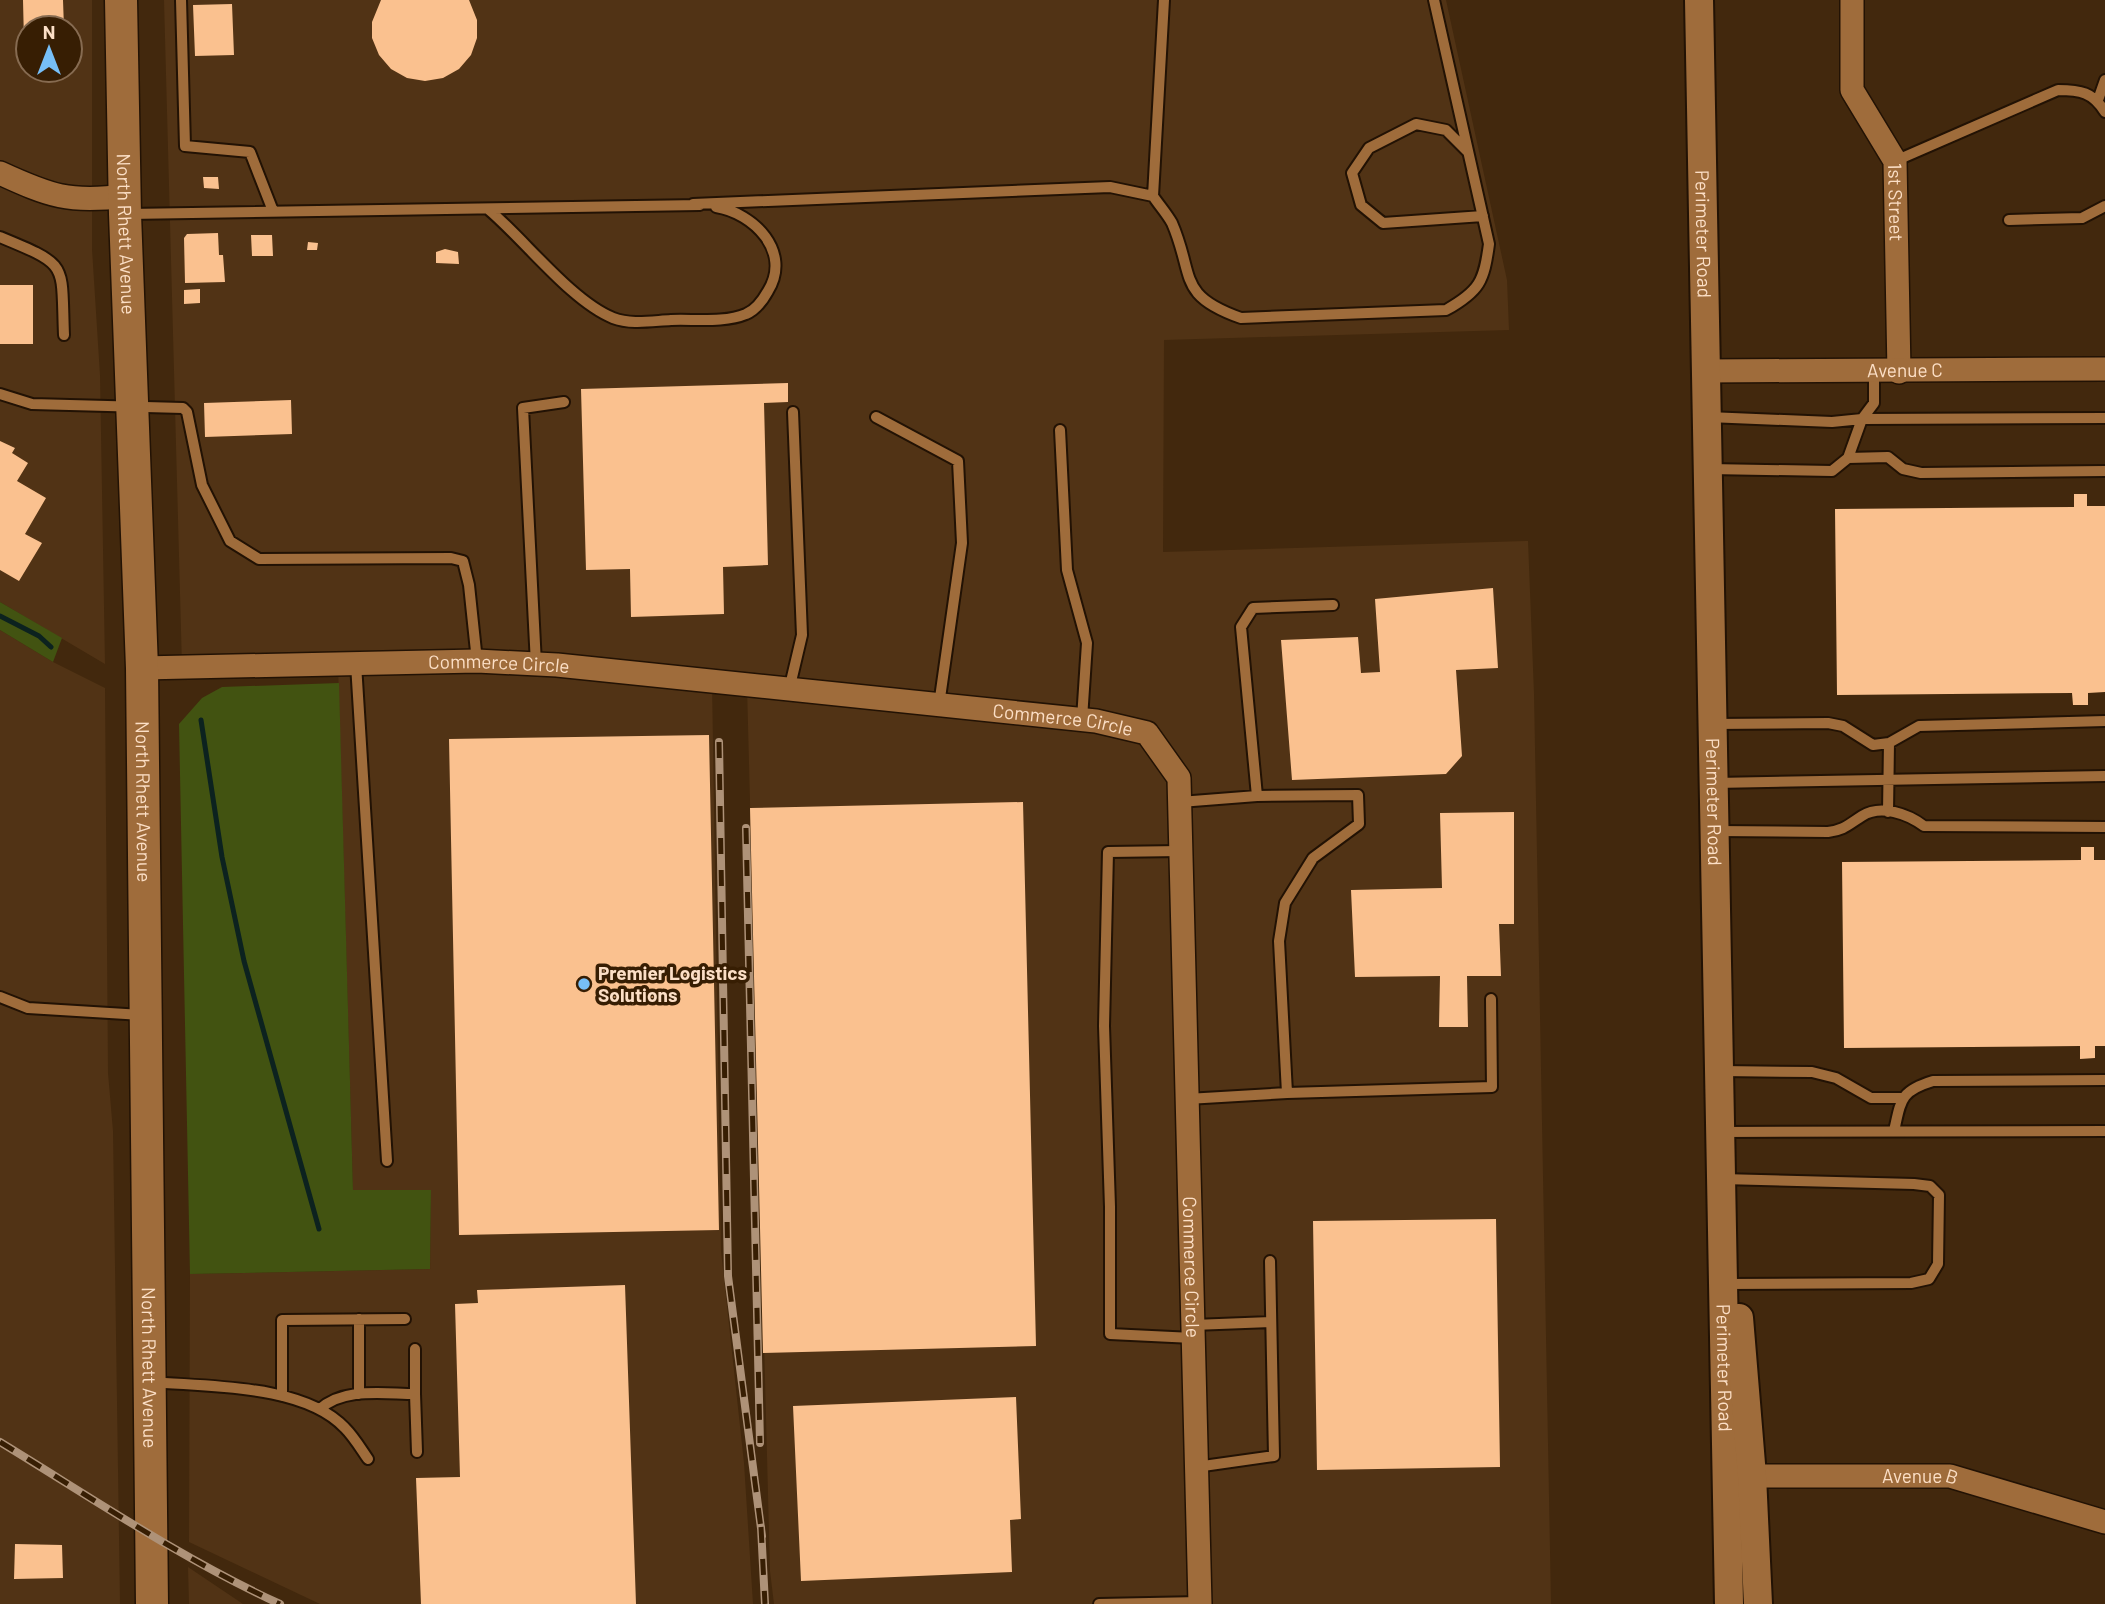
<svg xmlns="http://www.w3.org/2000/svg" width="2105" height="1604" viewBox="0 0 2105 1604" font-family="Barlow,sans-serif">
  <style>
    .built { fill: #513315; fill-rule: evenodd }
    .green { fill: #425311 }
    .lines { fill: none; stroke-linecap: round; stroke-linejoin: round }
    .stream { stroke: #0c221f; stroke-width: 5 }
    .building { fill: #fac18f }
    .service-casing { stroke: #221204; stroke-width: 14 }
    .minor-casing { stroke: #221204; stroke-width: 26 }
    .tertiary-casing { stroke: #221204; stroke-width: 32 }
    .secondary-casing { stroke: #221204; stroke-width: 35 }
    .service { stroke: #9f6c3b; stroke-width: 10 }
    .minor { stroke: #9f6c3b; stroke-width: 23 }
    .tertiary { stroke: #9f6c3b; stroke-width: 28 }
    .secondary { stroke: #9f6c3b; stroke-width: 32 }
    .rail-casing { stroke: #ae9278; stroke-width: 8 }
    .rail { stroke: #371e03; stroke-width: 5; stroke-dasharray: 16; stroke-linecap: butt }
    .poi-dot { fill: #77bff7; stroke: #371e03; stroke-width: 2.5 }
    .labels { text-anchor: middle; stroke-width: 7; stroke-linejoin: round; paint-order: stroke }
    .street-label { font-size: 19px; fill: #fcdfc6; stroke: #371e03 }
    .poi-label { font-size: 19px; font-weight: bold; fill: #fcdfc6; stroke: #371e03; text-anchor: start }
  </style>
  <rect width="100%" height="100%" fill="#42280d"/>
  <path class="built" d="M0,0H92V249L100,375L105,664L0,602ZM28,28H70V70H28Z
    M164,0H1446L1507,280L1509,330L1164,340L1163,552L1528,541L1534,694L1551,1604H774L770,1571L747,686L712,682L721,1251L744,1463L753,1604H320L189,1542L190,1274L430,1269L431,1190L353,1191L338,664L182,667Z
    M0,630L53,662L105,688L108,1073L113,1131L120,1604H0Z
    M188,1567L243,1604H189Z"/>
  <path class="green" d="M0,602L62,638L53,662L0,630Z
    M339,683L353,1190H431L430,1269L190,1274L179,724L202,698L222,687Z"/>
  <g class="lines">
    <path class="stream" d="M0,616L39,636L51,647
      M201,720L222,857L244,961L319,1229"/>
  </g>
  <path class="building" d="M23,0H63L64,28H28V42H24Z
    M381,0H469L477,20V38L471,55L459,69L443,78L425,81L407,78L391,69L379,55L372,38V22Z
    M232,4L234,55L195,56L193,5Z
    M203,177H218L219,189L204,188Z
    M218,233L219,255H223L225,282L185,283L184,238L187,234Z
    M251,235H272L273,256H252Z
    M308,242L318,243L317,250H307Z
    M445,249L458,252L459,264L436,263V252Z
    M0,285H33V344H0Z
    M200,289V303L184,304V290Z
    M788,383V402L764,403L768,565L723,567L724,614L631,617L630,569L586,570L581,389Z
    M291,400L292,434L205,437L204,403Z
    M0,441L15,448L12,453L28,463L17,481L46,498L25,534L42,543L19,581L0,570Z
    M2074,494H2087V506H2105V692L2088,693V705H2073L2072,693L1837,695L1835,509L2074,507Z
    M1493,588L1498,668L1456,670L1462,756L1446,774L1292,780L1281,640L1358,637L1361,673L1380,672L1375,599Z
    M709,735L719,1230L459,1235L449,739Z
    M1023,802L1036,1346L763,1353L750,808Z
    M1514,812V924H1499L1501,976H1467L1468,1027H1439L1440,976L1355,977L1351,890L1442,888L1440,813Z
    M2081,847H2094V860H2105V1046H2095V1058L2080,1059V1046L1844,1048L1842,862L2081,860Z
    M1496,1219L1500,1467L1317,1470L1313,1221Z
    M625,1285L636,1604H421L416,1478L460,1477L455,1304L478,1303L477,1290Z
    M1016,1397L1021,1519L1010,1520L1012,1572L801,1581L793,1406Z
    M15,1544L62,1545L63,1578L14,1579Z"/>
  <g class="lines">
    <defs>
      <path id="service" d="M181,0L185,146L250,152L273,211
        M2098,100L2105,80
        M1467,151L1446,130L1416,124L1369,148L1352,173L1361,205L1383,223L1483,216
        M1895,161L2058,90C2080,90 2093,92 2105,112
        M1153,196L1164,0
        M693,204L1110,187L1153,196C1159,205 1167,214 1172,223C1195,276 1176,295 1241,318L1446,310C1480,291 1484,281 1489,244L1434,0
        M488,209C524,239 571,301 613,318C631,325 652,321 671,320C694,319 725,323 746,314C756,310 763,300 768,291C792,252 754,213 716,207
        M128,214L700,205
        M2009,220L2082,218L2105,206
        M0,237C70,266 61,262 64,335
        M0,394L32,404L183,408L187,412L202,485L230,541L259,559L451,558L463,561L469,585L477,661
        M876,417L958,461L962,543L939,705
        M1708,417L1832,422L1862,419L1874,403V372
        M1060,430L1067,570L1087,643L1082,719
        M1848,458L1888,457L1903,469L1921,473L2105,471
        M1709,469L1832,471L1848,458L1862,419L2105,418
        M356,664L387,1161
        M536,664L523,408L564,402
        M789,690L802,635L793,412
        M1712,724L1828,723L1843,726L1873,745L1889,743L1919,726L2105,721
        M1715,783L2105,776
        M1180,802L1257,796L1241,627L1253,608L1333,605
        M1888,812L1889,743
        M1716,831L1828,832C1844,830 1848,825 1862,816C1881,804 1908,814 1924,826L2105,827
        M1181,851L1108,852L1104,1026L1110,1207V1334L1193,1338
        M0,997L28,1008L142,1015
        M1721,1071L1812,1072L1836,1078L1871,1098H1901
        M1287,1093L1492,1087L1491,999
        M1187,1099L1287,1093L1279,941L1285,903L1313,858L1359,824L1358,795L1257,796
        M1894,1131C1901,1100 1900,1091 1933,1081L2105,1080
        M1722,1132L2105,1131
        M1722,1179L1914,1184L1930,1186L1939,1195L1938,1264L1929,1279L1911,1283L1725,1284
        M359,1319V1394
        M1193,1325L1271,1322
        M152,1382C209,1387 304,1384 345,1428C354,1437 361,1449 368,1459
        M415,1394V1349
        M282,1396V1320L405,1319
        M320,1409C344,1387 384,1394 415,1394L417,1452
        M1196,1467L1274,1456L1270,1261
        M1099,1604L1200,1602"/>
      <g id="minor">
        <path id="s1" d="M1852,0V90L1895,161L1899,372"/>
        <path d="M0,173C50,196 69,203 125,196"/>
        <path id="s2" d="M1704,371L2105,369"/>
        <path id="s3" d="M142,668L477,661L557,665L1096,721L1147,733L1179,778L1200,1604"/>
        <path id="s4" d="M1736,1476H1950L2105,1522"/>
      </g>
      <g id="tertiary">
        <path id="s5" d="M1699,0L1729,1604"/>
        <path d="M1739,1318L1752,1476L1758,1604"/>
      </g>
      <g id="secondary">
        <path id="s6" d="M121,0L125,214L142,668L152,1604"/>
      </g>
    </defs>
    <use href="#service" class="service-casing"/>
    <use href="#minor" class="minor-casing"/>
    <use href="#tertiary" class="tertiary-casing"/>
    <use href="#secondary" class="secondary-casing"/>
    <use href="#service" class="service"/>
    <use href="#minor" class="minor"/>
    <use href="#tertiary" class="tertiary"/>
    <use href="#secondary" class="secondary"/>
    <defs>
      <path id="rail" d="M719,742L728,1276L762,1536
        M746,828L760,1443
        M0,1442C92,1498 182,1559 280,1604
        M761,1527L765,1604"/>
    </defs>
    <use href="#rail" class="rail-casing"/>
    <use href="#rail" class="rail"/>
  </g>
  <circle class="poi-dot" cx="584" cy="984" r="7"/>
  <g class="labels">
    <g class="street-label">
      <text dy="7" stroke="none"><textPath href="#s1" startOffset="214">1st Street</textPath></text>
      <text dy="7" stroke="none"><textPath href="#s6" startOffset="234">North Rhett Avenue</textPath></text>
      <text dy="7" stroke="none"><textPath href="#s5" startOffset="234">Perimeter Road</textPath></text>
      <text dy="7" stroke="none"><textPath href="#s2" startOffset="201">Avenue C</textPath></text>
      <text dy="7" stroke="none"><textPath href="#s3" startOffset="357">Commerce Circle</textPath></text>
      <text dy="7" stroke="none"><textPath href="#s3" startOffset="924">Commerce Circle</textPath></text>
      <text dy="7" stroke="none"><textPath href="#s6" startOffset="802">North Rhett Avenue</textPath></text>
      <text dy="7" stroke="none"><textPath href="#s5" startOffset="802">Perimeter Road</textPath></text>
      <text dy="7" stroke="none"><textPath href="#s3" startOffset="1554">Commerce Circle</textPath></text>
      <text dy="7" stroke="none"><textPath href="#s6" startOffset="1368">North Rhett Avenue</textPath></text>
      <text dy="7" stroke="none"><textPath href="#s5" startOffset="1368">Perimeter Road</textPath></text>
      <text dy="7" stroke="none"><textPath href="#s4" startOffset="184">Avenue B</textPath></text>
    </g>
    <g class="poi-label">
      <text x="598" y="980">Premier Logistics<tspan x="598" dy="22">Solutions</tspan></text>
    </g>
  </g>
  <g transform="translate(49 49)"><circle r="33" fill="#371e03" stroke="#866b51" stroke-width="2"/>
  <path d="M0-5L12 26L0 18L-12 26Z" fill="#77bff7"/>
  <text y="-10" font-size="19" font-weight="bold" text-anchor="middle" fill="#fcdfc6">N</text>
  </g>
</svg>
